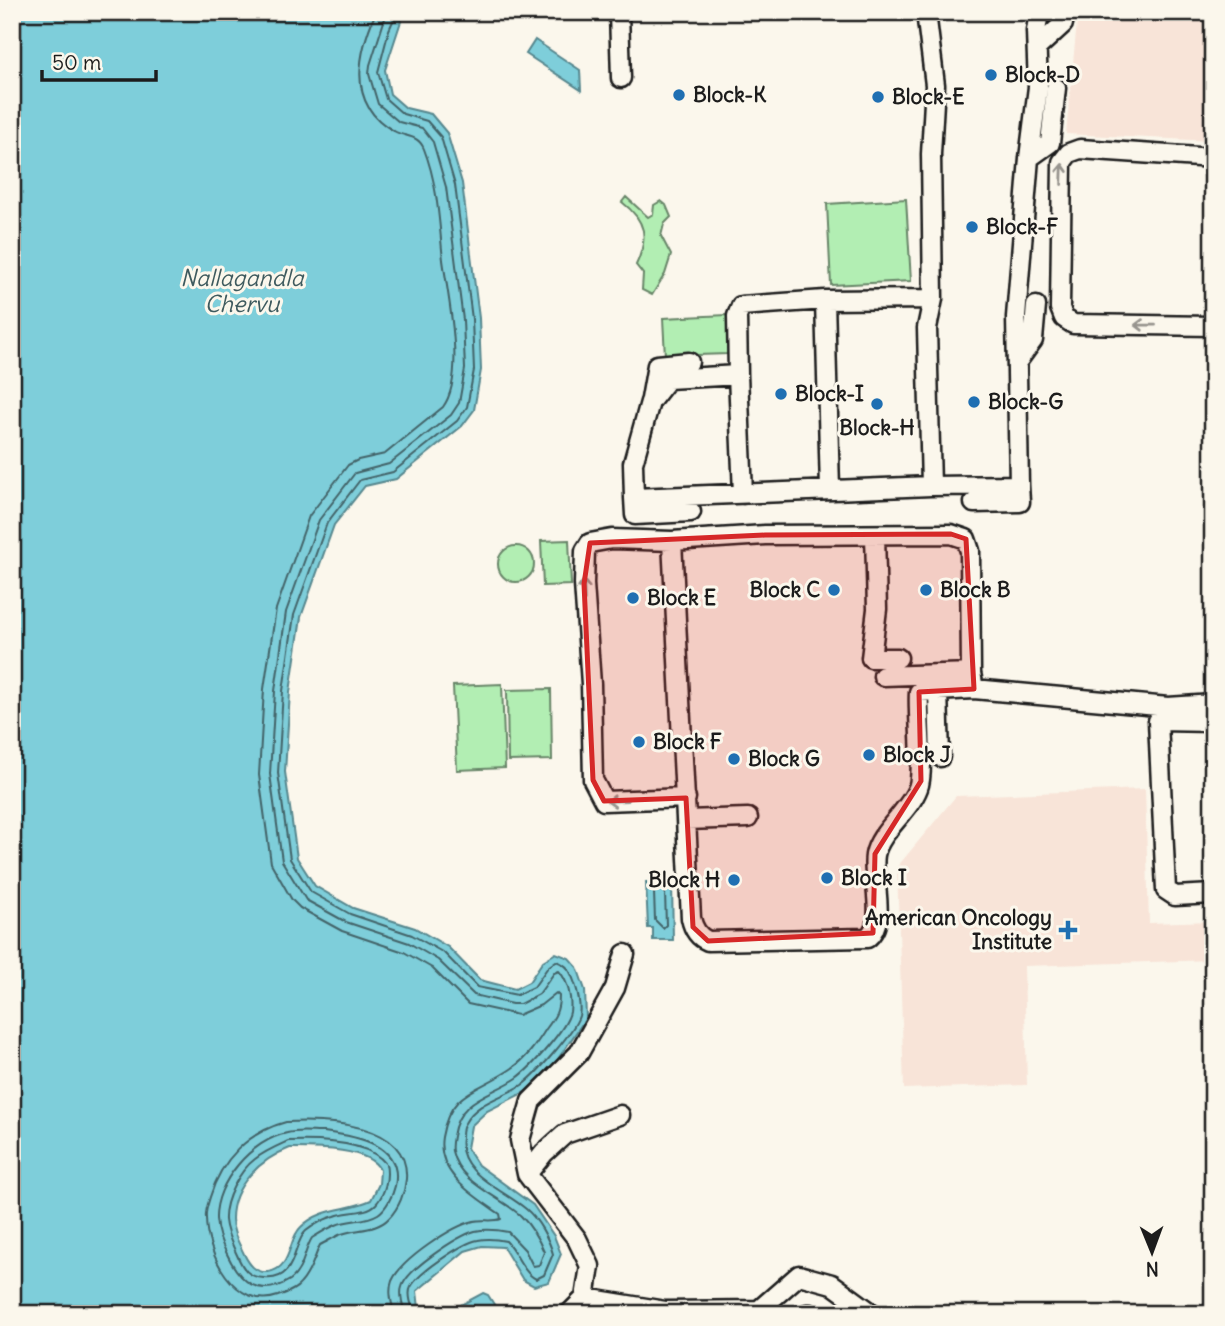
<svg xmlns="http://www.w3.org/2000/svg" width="1225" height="1326" viewBox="0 0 1225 1326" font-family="Delius,sans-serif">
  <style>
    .built { fill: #f8e4d8 }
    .green { fill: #b2eeb3; stroke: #678568; stroke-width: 2 }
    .water { fill: #7eceda; stroke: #57878e; stroke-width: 2; fill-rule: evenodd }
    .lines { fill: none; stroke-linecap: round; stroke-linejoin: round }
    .shore { stroke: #436368; stroke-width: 2 }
    .minor-casing { stroke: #1c1c1c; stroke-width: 23 }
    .minor { stroke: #fbf7ec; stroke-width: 18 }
    .oneway { stroke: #97948e }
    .marked { fill: #d62828; fill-opacity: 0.2; stroke: #d62828; stroke-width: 5; stroke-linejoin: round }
    .poi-dot { fill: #1f6fb2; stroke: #fbf7ec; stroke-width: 2.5 }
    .labels { text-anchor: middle; stroke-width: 6; stroke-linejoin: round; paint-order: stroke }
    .poi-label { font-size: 21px; font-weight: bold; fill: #1c1c1c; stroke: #fbf7ec; text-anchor: start }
    .water-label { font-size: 23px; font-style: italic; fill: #3e5a5e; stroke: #fbf7ec }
  </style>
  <rect width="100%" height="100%" fill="#fbf7ec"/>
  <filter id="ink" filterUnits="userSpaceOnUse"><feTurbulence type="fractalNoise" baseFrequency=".0143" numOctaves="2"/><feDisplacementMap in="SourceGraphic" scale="14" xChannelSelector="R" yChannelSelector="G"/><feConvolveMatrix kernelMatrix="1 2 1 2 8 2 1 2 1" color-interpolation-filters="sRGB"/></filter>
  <g filter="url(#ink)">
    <path class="built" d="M1078,12H1213V141L1066,134Z
      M1145,789L1149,923L1213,921V960L1024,966L1027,1085L904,1089L897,867L956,796Z"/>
    <path class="green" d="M626,197L648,217L653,214L654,205L661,201L666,205L671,217L664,224L661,236L671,255L665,274L652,295L642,290L643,274L636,265C649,237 646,221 622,202Z
      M906,199L911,281L831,285L827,204Z
      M727,315L728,354L665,356L663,318Z
      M569,540L571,585L543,586L541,541Z
      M498 564a18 18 0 1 1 36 0a18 18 0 1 1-36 0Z
      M502,684L505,768L457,770L453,686Z
      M551,689L552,760L508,761L507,690Z"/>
    <path class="water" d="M12,12H404L385,70L390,94L406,108L431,114L447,133L462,183L479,318L481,370L474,410L462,426L396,479L365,486L334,525L301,617L290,692L285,772L297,858L315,886L353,908L415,928L448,947L480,980L515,989L529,982L543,961L556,953L569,958L577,967L585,990L586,1018L549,1072L525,1092L487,1111L471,1126L467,1148L478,1165L533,1205L554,1236L561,1254L549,1282L534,1286L523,1280L503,1247L482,1246L465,1251L417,1291L419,1308L425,1314H12ZM290,1148C312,1148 370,1147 380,1170L379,1184L371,1200C348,1211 321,1207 301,1227C287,1240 293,1268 268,1272C255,1273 249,1264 244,1254C239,1243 232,1232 232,1219C232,1185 261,1159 290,1148Z
      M535,40L580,70L581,90L526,54Z
      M646,882H672L673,940H653V928H648Z
      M483,1293L488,1295L500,1314H444Z"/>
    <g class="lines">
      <path class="shore" d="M376,12C358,53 346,105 394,131C406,138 418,134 424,149C438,185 439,222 443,260C448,297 466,376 443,407L385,454L358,460L348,465L309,516L276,609L264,689L259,775L271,863L292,900L300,908L342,931L404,952L432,968L468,1004L518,1015L541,1005L556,993L559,996C559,1011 555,1017 546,1029C536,1045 526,1059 511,1069C477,1092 450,1090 442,1137C436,1174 474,1196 500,1214L501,1219C493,1222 483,1219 474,1221C452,1226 401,1260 392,1281C388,1292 392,1303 394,1314
        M387,12L370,65L369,74L378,104L399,122L422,128L433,142L446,187L463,320L465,369L459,403L451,415L389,464L355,473L319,520L286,612L275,691L270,774L282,861L306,900L346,922L409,943L438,960L474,995L512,1004H520L539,994L554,973L559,971C568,981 572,999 570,1012C567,1028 531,1068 517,1078C490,1096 459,1098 453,1136C452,1141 451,1146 452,1151C459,1184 500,1196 521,1216C530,1225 539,1240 544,1252L539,1265L533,1266L525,1250L508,1232C498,1230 485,1229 475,1231C458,1236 407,1269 402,1287C399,1295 403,1306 405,1314
        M397,12L389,30L378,72L386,99L403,114L427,121L441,137L455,185L472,319L474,370L467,407L457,421L393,472L360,480L327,523L294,615L283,691L278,773L290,859L311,892L350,914L412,935L444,953L477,987L517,995L534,987L548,967L556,961C569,965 571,973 575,984C578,992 581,1007 579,1016C574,1032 536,1075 522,1085C504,1097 476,1102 465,1123C462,1127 462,1134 462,1138C456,1173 504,1190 526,1209C538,1219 549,1239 553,1254L544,1275L536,1279C522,1272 517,1252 506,1241C497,1239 487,1238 478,1240C462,1243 418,1273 411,1287C407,1294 412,1308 415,1314
        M657,889H663L665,892L666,925L663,928L655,920L654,892Z
        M286,1122C326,1120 410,1122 406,1179C405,1192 399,1208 389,1218C376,1232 355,1228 339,1235C333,1238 326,1242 320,1245C314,1258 311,1272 301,1283C296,1290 286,1293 278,1296C235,1311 206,1253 206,1218C205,1211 208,1204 210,1197C221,1160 248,1132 286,1122Z
        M324,1132C356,1136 404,1144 395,1186C393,1195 386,1209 378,1214C365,1222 350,1219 336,1225C328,1228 320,1233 312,1238C304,1250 304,1270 290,1280C259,1299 240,1282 227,1254C221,1243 217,1232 216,1219C215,1182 252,1140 287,1133C298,1130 312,1132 324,1132Z
        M288,1141C315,1140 368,1140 386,1164C389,1177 385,1194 376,1204C366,1214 347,1211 335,1216C326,1218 313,1225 306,1231C292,1243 298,1282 264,1278C248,1277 243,1269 237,1255C232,1244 226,1233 225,1220C224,1200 239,1171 255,1159C265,1151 277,1146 288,1141Z"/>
      <defs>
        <path id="minor" d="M619,12L621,78
          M926,12L935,85L931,154L933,299L927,328L931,486L1019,485L1016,317L1029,158L1038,87L1036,31L1039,12
          M1037,48L1063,24L1064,12
          M1029,158L1050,143L1056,88
          M1213,158L1080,149L1069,153L1062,162L1060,308L1064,318L1073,324L1213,326
          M825,300L830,490
          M1017,362L1033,340L1036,306
          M738,375L743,494
          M651,399L657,365L689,362
          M931,486L634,498L633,463L650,402L668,379L738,375L737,316L741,306L825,300L933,299
          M634,498L635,515L691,512
          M974,503L1020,502L1019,485
          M951,534L966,539L970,551L971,673L974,689L919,692C917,715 925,771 918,788C909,812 879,832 875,855C871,879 888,922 867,938L708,941C698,937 693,928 691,918L672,541L765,535Z
          M875,535L877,609L871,658H898
          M672,541L612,539L590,543L585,551L584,584L591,684L593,780L604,801L686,798
          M883,676L971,673
          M974,689L1168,707
          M938,691L940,757
          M1213,704L1168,707L1158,721L1213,722
          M1158,721L1166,890L1175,896L1213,894
          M686,820L748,818
          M527,1174L544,1153L565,1134L620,1115
          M585,1298L590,1266L577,1239L527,1174L520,1140L531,1101L579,1053L615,988L625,954
          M569,1314L585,1298L665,1311L759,1310L799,1275L832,1284L873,1314
          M807,1314H810"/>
      </defs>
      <use href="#minor" class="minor-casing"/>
      <use href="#minor" class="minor"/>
    </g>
    <defs><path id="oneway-shaft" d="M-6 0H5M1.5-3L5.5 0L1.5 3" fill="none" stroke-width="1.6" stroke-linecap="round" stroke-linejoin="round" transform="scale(1.75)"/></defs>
    <g class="oneway">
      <use href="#oneway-shaft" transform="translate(1062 174) rotate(-88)"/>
      <use href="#oneway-shaft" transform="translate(1145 325) rotate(-179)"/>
      <use href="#oneway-shaft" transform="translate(584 590) rotate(-92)"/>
      <use href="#oneway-shaft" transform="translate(617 801) rotate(178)"/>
    </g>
  </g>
  <path class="marked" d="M951,534L966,539L974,689L919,692L921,781L875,854L873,933L708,941L693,927L686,798L604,801L593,780L584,584L590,543L765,535Z"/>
  <g class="poi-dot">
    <circle cx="991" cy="75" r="7"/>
    <circle cx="679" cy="95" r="7"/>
    <circle cx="878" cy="97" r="7"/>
    <circle cx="972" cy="227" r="7"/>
    <circle cx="781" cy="394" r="7"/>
    <circle cx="974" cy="402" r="7"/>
    <circle cx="877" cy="404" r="7"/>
    <circle cx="834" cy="590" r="7"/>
    <circle cx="926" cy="590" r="7"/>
    <circle cx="633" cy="598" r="7"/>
    <circle cx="639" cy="742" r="7"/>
    <circle cx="869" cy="755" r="7"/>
    <circle cx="734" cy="759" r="7"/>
    <circle cx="827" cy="878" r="7"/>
    <circle cx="734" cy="880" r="7"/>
    <path d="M1064.5 919.5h7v7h7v7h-7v7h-7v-7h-7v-7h7z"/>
  </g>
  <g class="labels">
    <g class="poi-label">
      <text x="1005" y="82">Block-D</text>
      <text x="693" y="102">Block-K</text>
      <text x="892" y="104">Block-E</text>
      <text x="986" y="234">Block-F</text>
      <text x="795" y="401">Block-I</text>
      <text x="988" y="409">Block-G</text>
      <text x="877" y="435" text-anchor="middle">Block-H</text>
      <text x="820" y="597" text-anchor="end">Block C</text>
      <text x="940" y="597">Block B</text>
      <text x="647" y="605">Block E</text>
      <text x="653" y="749">Block F</text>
      <text x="883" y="762">Block J</text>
      <text x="748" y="766">Block G</text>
      <text x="841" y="885">Block I</text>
      <text x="720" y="887" text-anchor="end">Block H</text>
      <text x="1052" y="925" text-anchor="end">American Oncology<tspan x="1052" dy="24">Institute</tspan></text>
    </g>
    <g class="water-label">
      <text x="242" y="286">Nallagandla<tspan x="242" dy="26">Chervu</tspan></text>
    </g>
  </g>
  <rect width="1225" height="1326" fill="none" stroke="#fbf7ec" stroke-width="42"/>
  <rect x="21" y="21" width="1183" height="1284" fill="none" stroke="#1c1c1c" stroke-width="2.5" filter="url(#ink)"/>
  <g transform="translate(1152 1252) rotate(179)" stroke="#fbf7ec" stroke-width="5" paint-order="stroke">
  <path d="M0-5L12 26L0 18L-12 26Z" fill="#1c1c1c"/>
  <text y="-10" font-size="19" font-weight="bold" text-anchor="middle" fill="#1c1c1c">N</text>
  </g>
  <path d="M42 70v10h114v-10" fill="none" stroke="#1c1c1c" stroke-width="3.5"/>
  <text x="52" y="70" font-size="21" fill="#1c1c1c" stroke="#fbf7ec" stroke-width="5" paint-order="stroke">50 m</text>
</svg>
